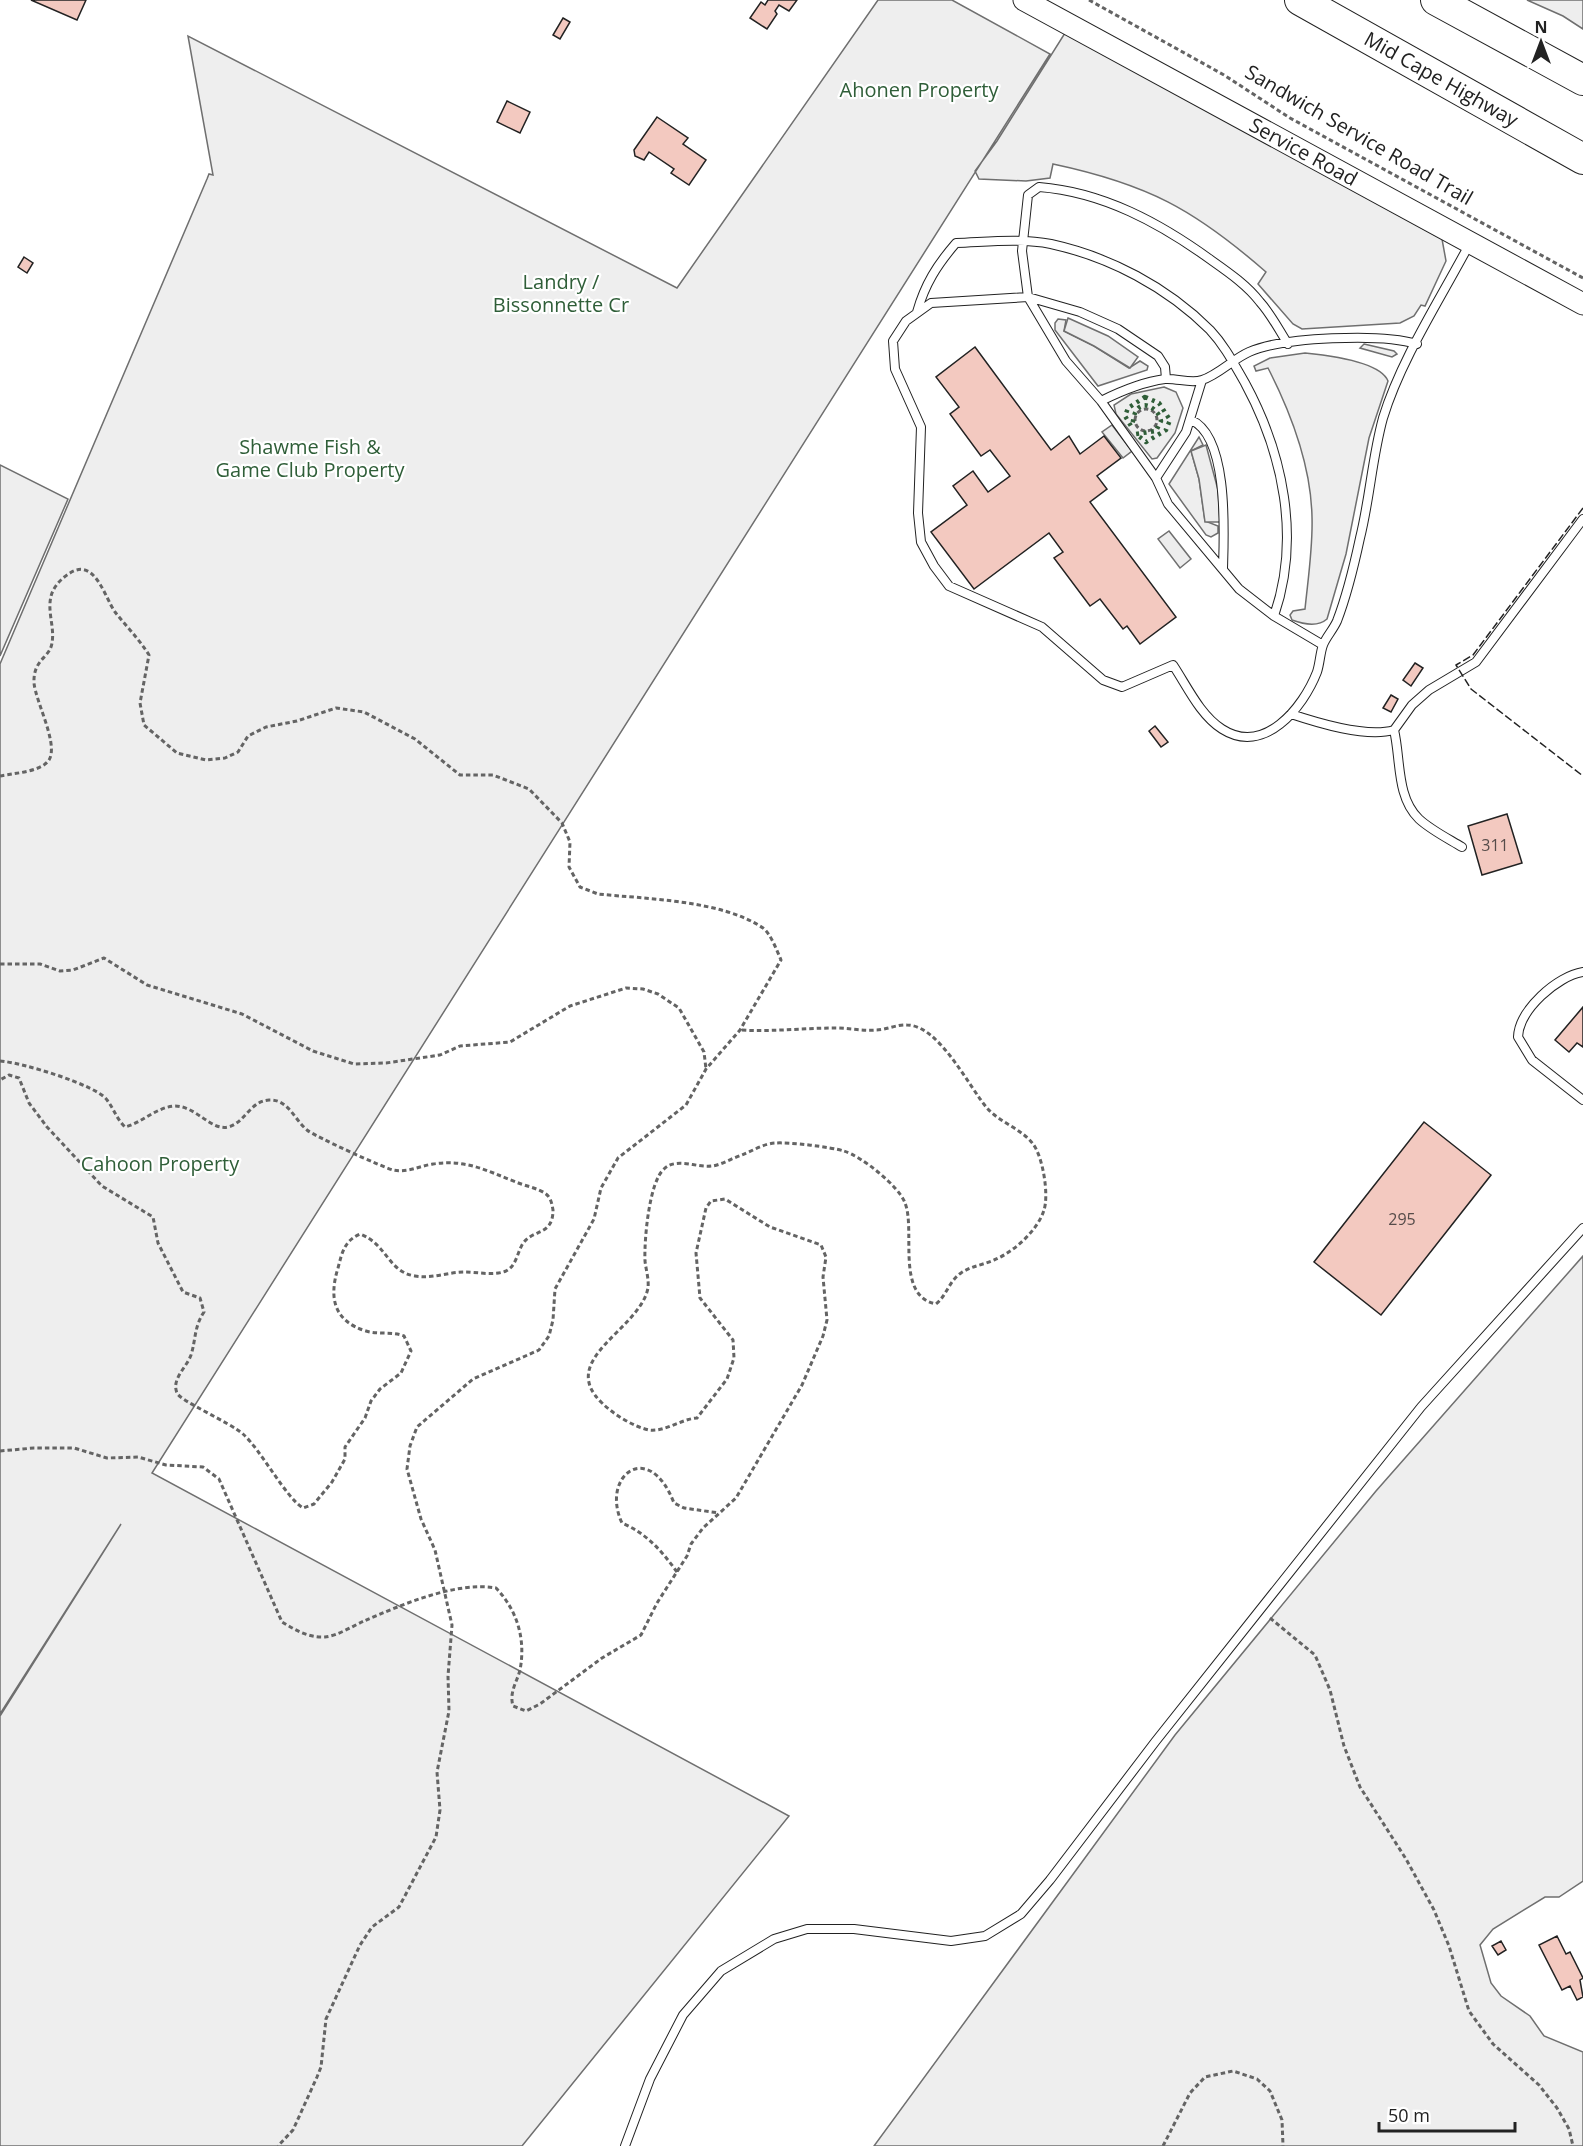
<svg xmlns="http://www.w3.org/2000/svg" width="1583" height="2146" viewBox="0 0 1583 2146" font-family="'Open Sans',sans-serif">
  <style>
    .green { fill: #eee; stroke: #6f6f6f; stroke-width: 1.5 }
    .parking { fill: #ededed; stroke: #6f6f6f; stroke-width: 1.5 }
    .building { fill: #f3c9c0; stroke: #222; stroke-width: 1.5 }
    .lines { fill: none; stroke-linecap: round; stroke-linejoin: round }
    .service-casing { stroke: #222; stroke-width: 10 }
    .tertiary-casing { stroke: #222; stroke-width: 23 }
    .motorway-casing { stroke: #222; stroke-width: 32 }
    .path { stroke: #646464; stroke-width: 3; stroke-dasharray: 4.5 3; stroke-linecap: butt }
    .service { stroke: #fff; stroke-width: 8 }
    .tertiary { stroke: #fff; stroke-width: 21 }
    .motorway { stroke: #fff; stroke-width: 30 }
    .hedge { stroke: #2f5e38; stroke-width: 4.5; stroke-dasharray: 3 4.5; stroke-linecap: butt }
    .fence { stroke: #222; stroke-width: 1.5; stroke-dasharray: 8 3; stroke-linecap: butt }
    .labels { text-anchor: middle; stroke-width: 4.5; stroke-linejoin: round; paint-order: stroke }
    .number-label { font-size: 16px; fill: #564c4a }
    .street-label { font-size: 20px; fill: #222; stroke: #fff }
    .park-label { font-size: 20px; fill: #2f5e38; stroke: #fff }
  </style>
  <rect width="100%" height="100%" fill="#fff"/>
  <path class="green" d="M878,0H952L1050,54L152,1473L789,1816L522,2146H0V1716L121,1524L0,1714V664L207,179L209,174L213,175L188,36L677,288Z
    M1527,0H1583V29L1563,16Z
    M1065,33L1442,239L1446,261L1425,306L1421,305L1414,316L1400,323L1302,329L1293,324L1258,284L1266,272C1194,209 1147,184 1053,164L1050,178L1026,181L979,179L975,171L997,141Z
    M1058,319L1066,320L1064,331L1094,346L1129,368L1140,361L1148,366L1147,370L1098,386L1055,330V323Z
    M1364,344L1394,351L1397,354L1392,357L1360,348Z
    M1305,353C1325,355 1380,361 1388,381L1369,438L1346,554L1327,619C1318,627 1303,624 1292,620L1290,615L1293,611L1305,609C1308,579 1313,547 1312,517C1311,465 1291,413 1268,368L1256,371L1254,366L1270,358Z
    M1164,387L1176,392L1183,408L1175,433L1157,458L1152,459L1116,414L1114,405L1131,394Z
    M1199,437L1203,445L1191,451L1199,479L1205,521L1218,526V533L1211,537L1206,535L1169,484Z
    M0,465L68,499L0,656Z
    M1583,1256V1881L1559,1897H1545L1493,1929L1480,1945L1491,1983L1501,1996L1530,2016L1544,2036L1583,2052V2146H874L1175,1735L1376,1491Z"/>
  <path class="parking" d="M1068,318L1108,336L1138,357L1130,368L1094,346L1064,331Z
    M1112,425L1132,451L1123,458L1102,432Z
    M1206,445L1218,490L1220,522H1205L1199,479L1191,451Z
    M1169,531L1191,559L1180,568L1158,539Z"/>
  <path class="building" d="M31,0H86L77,20Z
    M768,0H797L789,11L779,5L775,11L777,14L767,29L750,18L761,2L765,5Z
    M563,18L570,22L560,39L553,35Z
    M507,101L530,112L520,133L497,122Z
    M657,117L688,138L683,144L706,160L689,185L671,173L674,169L649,152L644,160L635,156L634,150Z
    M24,257L33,263L27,273L18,267Z
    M975,347L1051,450L1069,436L1080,454L1104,436L1121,458L1097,476L1107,489L1090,502L1176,617L1140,644L1127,626L1123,629L1100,599L1090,606L1054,558L1063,552L1049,533L974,589L931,532L967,505L953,486L973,471L988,492L1010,476L990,450L981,456L950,414L959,407L936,377Z
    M1415,663L1423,668L1411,686L1403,680Z
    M1391,695L1398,699L1391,712L1383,708Z
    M1155,726L1168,742L1161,747L1149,731Z
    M1507,814L1522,863L1482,875L1468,826Z
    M1583,1007V1047L1577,1043L1569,1052L1555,1040Z
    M1424,1122L1491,1175L1381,1315L1314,1262Z
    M1557,1936L1566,1954L1570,1952L1583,1978L1580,1980L1583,1997L1577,2000L1570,1986L1562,1990L1539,1945Z
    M1501,1941L1506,1950L1498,1955L1492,1946Z"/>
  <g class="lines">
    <defs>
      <path id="service" d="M917,312C925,284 937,265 956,243C987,242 1020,238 1051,244C1110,257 1167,287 1210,330C1225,346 1234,364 1245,383C1283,453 1301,538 1274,616
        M1288,344C1279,330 1271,314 1260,302C1247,285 1228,272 1211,260C1160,223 1103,192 1039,187L1028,195L1022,251L1028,297L1066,361L1101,401L1156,478L1168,504L1239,589L1274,616L1323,645
        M1166,379L1165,367L1158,356L1118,329L1080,312L1028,297L931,303L906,321L893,341L895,369L921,427L918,513L921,542L934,566L949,586L1042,627L1103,680L1122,687L1173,665C1187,686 1200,715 1222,729C1264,756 1303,708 1317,672C1320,663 1320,653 1323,645C1326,637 1333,630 1337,621C1347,595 1354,566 1360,538C1370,498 1372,458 1383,418C1401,359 1441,298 1470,243
        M1101,401C1121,391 1142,382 1165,379C1177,378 1191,384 1202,380C1218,375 1233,359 1249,352C1283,337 1381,333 1417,344
        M1191,420C1229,436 1224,533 1223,568
        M1156,478L1186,432L1202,380
        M1291,714C1318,723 1366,738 1394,730L1412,705L1429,690L1476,662L1583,519
        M1394,730C1401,759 1396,797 1419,819C1431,830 1447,838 1462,847
        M1583,972C1557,976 1519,1010 1518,1037L1532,1060L1583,1100
        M625,2146L650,2079L683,2015L721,1971L774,1939L807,1929H854L951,1941L985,1936L1021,1914L1050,1880L1155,1742L1421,1407L1583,1228"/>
      <g id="tertiary">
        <path id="s1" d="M1024,0L1583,304"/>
      </g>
      <g id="motorway">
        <path id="s2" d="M1300,0L1583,159"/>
        <path d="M1436,0L1583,80"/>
      </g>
    </defs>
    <use href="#service" class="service-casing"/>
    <use href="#tertiary" class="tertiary-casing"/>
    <use href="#motorway" class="motorway-casing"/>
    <path class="path" d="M1089,0L1224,75L1290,118L1583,278
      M1135 420a11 11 0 1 1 22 0a11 11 0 1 1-22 0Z
      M0,776C14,773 44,772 50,758C57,741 36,702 34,683C33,659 50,658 52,643C55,626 46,610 52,593C55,585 63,577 70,573C95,557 105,598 115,612C126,626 139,639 149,655L140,703L144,725L177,753L206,760L225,758L238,752L248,736L266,727L297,721L336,708L364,712L415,739L460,775H493L529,789L562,823L570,842L569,867L580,887L598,894C646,899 722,900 763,928C771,934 777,951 781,960L740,1030L706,1069L686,1105L618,1158L601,1188L594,1219L555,1289L553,1320L549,1336L539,1350L473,1379L417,1427L410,1446L407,1469L421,1519L435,1550L452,1625L448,1676L449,1711L437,1772L440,1810L436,1837L399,1907L372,1927L360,1945L326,2019L321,2067L317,2077L293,2130L278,2146
      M0,964H40L60,971L73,970L104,958L147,985L242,1014L313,1051L354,1064L386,1063L440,1055L460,1046L510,1042L570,1006L626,988L643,989L658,994L679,1008L704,1052L706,1069
      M0,1061C20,1062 97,1085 107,1100C114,1109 116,1118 125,1127C142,1123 156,1107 175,1106C196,1106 211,1131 228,1127C245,1123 250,1101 269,1100C288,1099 294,1119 307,1130C314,1136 382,1167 393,1170C408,1173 419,1166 433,1164C467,1159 487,1171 516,1182C525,1186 538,1188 546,1194C551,1198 552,1204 553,1210C553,1237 532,1228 522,1245C517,1254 516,1266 506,1271C494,1276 477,1272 465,1272C448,1272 432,1279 415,1276C388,1272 387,1244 360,1234C344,1241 342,1253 338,1268C329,1297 333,1321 366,1331C379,1335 392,1331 404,1336L411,1351L401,1373L380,1389L371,1401L365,1418L345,1447V1459L332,1482L314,1504L303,1508C286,1498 261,1450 243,1434C231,1423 180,1401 177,1393C171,1379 187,1367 191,1355C196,1339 194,1327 204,1312L200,1298L183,1292L158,1243L153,1217L102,1186L47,1127L29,1103L19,1078L9,1075L0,1080
      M0,1451L34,1448H74L107,1458L138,1457L166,1465L203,1467L219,1479L282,1622C295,1630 309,1638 325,1637C337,1636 353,1626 364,1621C401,1605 456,1581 496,1588C517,1610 526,1639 520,1670C517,1682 509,1692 513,1706L526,1711L540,1704L602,1658L641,1635L657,1603L687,1556L691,1544L703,1528L736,1498L802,1385L823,1336L827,1320L823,1277L826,1257L821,1245L770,1227L725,1199L711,1201L706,1208L696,1253L700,1298L733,1340L734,1358L727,1379L697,1418C681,1419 665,1432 649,1430C634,1427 613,1414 602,1403C556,1359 640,1330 648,1288C649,1279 646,1270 645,1261C644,1241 649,1182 664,1169C676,1157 697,1168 712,1166C721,1165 732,1158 742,1155C752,1151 765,1143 776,1143C789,1142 831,1147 844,1151C861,1156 899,1186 905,1203C916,1230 895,1296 936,1304C947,1295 949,1281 961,1273C971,1266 983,1265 994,1260C1014,1252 1038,1230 1044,1210C1049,1195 1043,1157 1033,1144C1022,1129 999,1122 987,1108C969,1087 939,1025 907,1025C898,1024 886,1030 876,1030C862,1031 849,1028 835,1028C803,1028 772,1032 740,1030
      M677,1572C662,1551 646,1533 622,1523C600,1476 649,1438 674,1503L684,1508L719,1513
      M1270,1618L1315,1655L1330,1690L1344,1746L1360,1787L1406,1859L1434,1910L1449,1946L1469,2011L1493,2044L1539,2085L1557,2108L1569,2129L1573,2146
      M1163,2146L1190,2093L1205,2077L1233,2071L1257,2079L1270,2091L1282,2120L1283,2146"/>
    <use href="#service" class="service"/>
    <use href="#tertiary" class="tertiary"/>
    <use href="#motorway" class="motorway"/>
    <path class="hedge" d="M1145,397L1159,403L1170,420L1166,430L1146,442L1136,434L1156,431L1161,421C1159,410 1144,398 1136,411C1133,416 1134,421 1131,426L1125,416L1128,408Z"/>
    <path class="fence" d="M1583,508L1473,655L1456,665L1471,689L1583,776"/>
  </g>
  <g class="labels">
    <g class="number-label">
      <text x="1495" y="851">311</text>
      <text x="1402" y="1225">295</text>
    </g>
    <g class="street-label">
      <text dy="7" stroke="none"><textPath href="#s2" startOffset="162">Mid Cape Highway</textPath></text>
      <text transform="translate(1359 135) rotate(30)" y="7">Sandwich Service Road Trail</text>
      <text dy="7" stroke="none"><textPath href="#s1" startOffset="318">Service Road</textPath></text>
    </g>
    <g class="park-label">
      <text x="919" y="97">Ahonen Property</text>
      <text x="561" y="289">Landry /<tspan x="561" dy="23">Bissonnette Cr</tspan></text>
      <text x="310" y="454">Shawme Fish &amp;<tspan x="310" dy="23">Game Club Property</tspan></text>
      <text x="160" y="1171">Cahoon Property</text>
    </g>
  </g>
  <g transform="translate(1541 42)" stroke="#ffffff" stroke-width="4.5" paint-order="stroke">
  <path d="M0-4.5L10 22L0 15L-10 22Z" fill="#222222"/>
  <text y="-9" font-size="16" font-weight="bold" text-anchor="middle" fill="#222222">N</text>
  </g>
  <path d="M1379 2122v9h136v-9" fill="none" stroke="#222222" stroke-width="3"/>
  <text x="1388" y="2122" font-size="18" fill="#222222" stroke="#ffffff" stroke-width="4.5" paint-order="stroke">50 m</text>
</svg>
